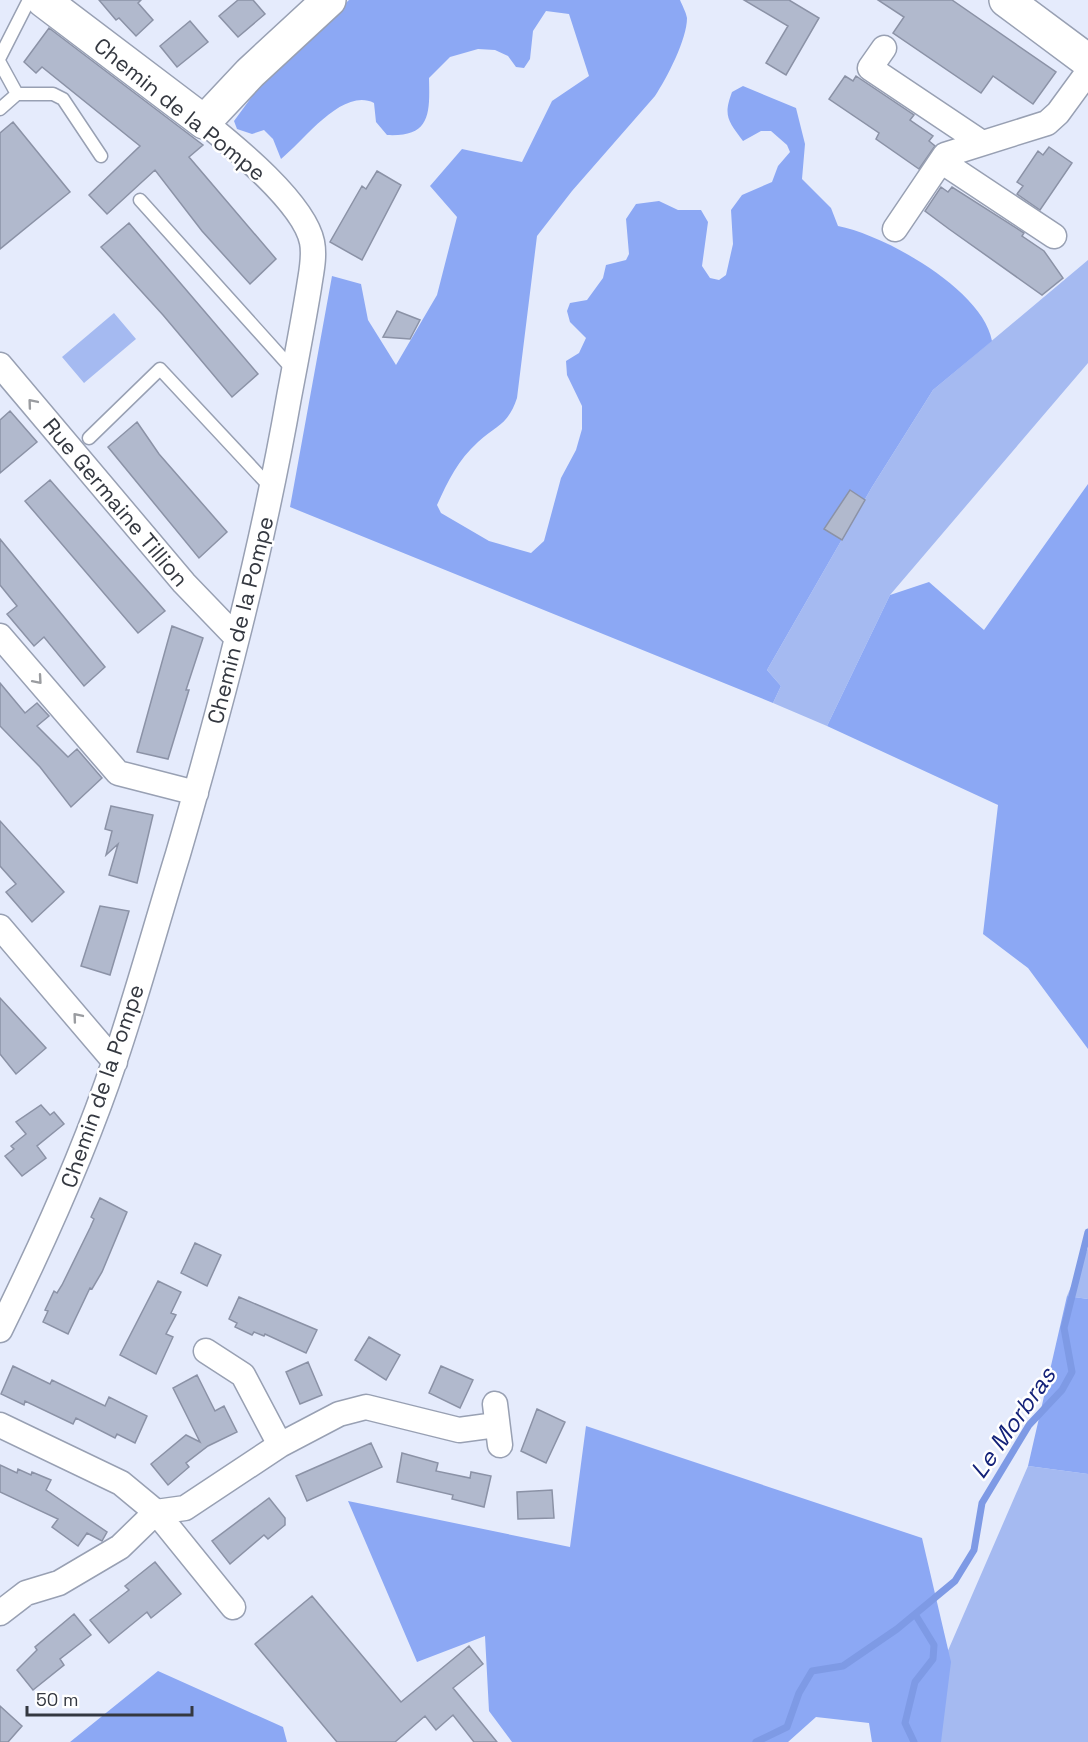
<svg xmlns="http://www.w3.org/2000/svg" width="1088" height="1742" viewBox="0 0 1088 1742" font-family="'Space Grotesk',sans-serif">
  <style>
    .green { fill: #a5baf1 }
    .forest { fill: #8ca8f4 }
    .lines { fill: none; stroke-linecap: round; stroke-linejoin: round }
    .stream { stroke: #7e9ae5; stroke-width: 7 }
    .building { fill: #b1b9cd; stroke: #8b92a6; stroke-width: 1.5 }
    .lane-casing { stroke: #98a0b3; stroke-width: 15 }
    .street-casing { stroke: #98a0b3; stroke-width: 27 }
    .secondary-casing { stroke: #98a0b3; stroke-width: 36 }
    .lane { stroke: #fff; stroke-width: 12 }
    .street { stroke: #fff; stroke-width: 24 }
    .secondary { stroke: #fff; stroke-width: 33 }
    .oneway { stroke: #9a9ca0 }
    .labels { text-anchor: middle; stroke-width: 5; stroke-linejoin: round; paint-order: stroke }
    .street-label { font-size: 22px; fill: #343840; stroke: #fff }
    .water-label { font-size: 24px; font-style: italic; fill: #142279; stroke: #fff }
  </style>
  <rect width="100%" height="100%" fill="#e5ebfc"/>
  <path class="green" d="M1088,260V363L890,595L827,726L773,703L781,686L767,670L872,487L933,390Z
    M114,313L136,339L84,383L62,357Z
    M1088,1248V1299L1067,1296Z
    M1028,1466L1088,1474V1742H934L927,1699Z"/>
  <path class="forest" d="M349,0H680C682,5 686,12 687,18C687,39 667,78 655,96L572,191L537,236L517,398C508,425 497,425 478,442C458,460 448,481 437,505L441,513L489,541L531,553L544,541L561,478L576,450L582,429V406L567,375L566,361L579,353L586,338L570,322L567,311L570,303L587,300L603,278L606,265L626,260L629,254L626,219L636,204L659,201L678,210H701L708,222L702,266L710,278L719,280L726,275L733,244L731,210L742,195L772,182L778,166L790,152L787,145L771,131H761L743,141C728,121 723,116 732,92L743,86L796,108L805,144L802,179L831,208L838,226C885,235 983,290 992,341L933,390L872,487L767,670L781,686L773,703L290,507L332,276L361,284L368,320L396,365L437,295L457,217L430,186L462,149L522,162L552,101L589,76L569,14L546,11L533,31L530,59L524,68L516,67L508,56L495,50L478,49L450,57L429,78C430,115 430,137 387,135L376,122L374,103C342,87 303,142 281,159L273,139L264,130L252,134L237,129L234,121L264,80Z
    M1088,484V1049L1028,968L983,934L998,805L827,726L890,595L929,582L984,630Z
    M1067,1296L1088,1299V1474L1028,1466Z
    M586,1426L922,1538L951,1662L941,1742H872L869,1723L816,1717L788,1742H512L489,1711L485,1636L417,1662L348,1501L570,1547Z
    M158,1671L283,1727L287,1742H70Z"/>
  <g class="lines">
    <path class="stream" d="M756,1742L787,1727L799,1693L812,1671L843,1666L897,1629L955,1581L974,1550L982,1503L1029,1425L1062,1390L1072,1372L1064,1328L1088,1232
      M914,1742L905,1723L915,1682L933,1659L934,1645L915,1614"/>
  </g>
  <path class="building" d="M99,0H141L138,3L153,20L136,36L119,18L116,20Z
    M238,0H253L265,14L238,37L219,16Z
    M744,0H789L819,18L786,75L766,63L788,26Z
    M878,0H952L1056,72L1033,104L993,76L981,93L893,33L904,17Z
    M190,21L208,42L177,67L160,46Z
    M49,28L203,145L189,157L276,259L250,284L202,231L155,170L107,214L89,195L140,146L42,67L36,73L24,62Z
    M845,76L853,81L856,76L914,115L910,120L933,136L929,141L935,146L919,169L876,139L879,133L829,99Z
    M13,122L70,192L0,249V133Z
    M1049,147L1072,163L1040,210L1017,194L1023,186L1017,182L1038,151L1043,155Z
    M377,171L401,185L362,260L330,242L362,186L366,189Z
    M941,187L948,192L952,187L1024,233L1022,236L1044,251L1063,278L1042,295L949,229L925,211Z
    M129,223L258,374L232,397L163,315L101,247Z
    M397,311L420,320L410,339L383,337Z
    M10,411L37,442L0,473V420Z
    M137,422L159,454L227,532L199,558L108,447Z
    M50,480L165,611L138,633L25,501Z
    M850,490L865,500L842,540L824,529Z
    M0,539L105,667L84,686L44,637L34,646L7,614L17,606L0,585Z
    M172,626L203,638L186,690H189L168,759L137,752Z
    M0,683L25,713L37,703L49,716L37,726L68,757L77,749L102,778L71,807L40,767L0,726Z
    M111,806L153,815L137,883L109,875L118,844L106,855L112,831L105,829Z
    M0,821L64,892L32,922L6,892L16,884L0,866Z
    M100,906L129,911L110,975L81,966Z
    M0,998L46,1048L16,1074L0,1054Z
    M41,1105L50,1115L54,1112L64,1124L37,1146L46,1158L22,1176L5,1156L14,1149L11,1146L26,1134L16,1122Z
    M100,1198L127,1212L102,1272L92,1289L90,1288L68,1334L43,1322L48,1311L45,1310L54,1291L57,1293L62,1285L90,1228L94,1219L91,1217Z
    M195,1243L221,1255L207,1286L181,1273Z
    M158,1281L181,1292L171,1313L176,1315L166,1334L173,1337L156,1374L120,1355Z
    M239,1297L317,1330L306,1353L265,1334L264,1336L254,1332L252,1335L235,1327L237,1323L229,1319Z
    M369,1337L400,1355L386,1380L355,1360Z
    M308,1362L322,1395L300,1404L286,1372Z
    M13,1366L50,1384L52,1380L105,1406L109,1397L147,1416L135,1443L117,1434L115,1438L76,1418L73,1424L25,1401L24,1405L1,1394Z
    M441,1366L473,1380L460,1408L429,1393Z
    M197,1375L215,1411L224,1406L237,1432L208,1446L186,1463L189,1467L168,1485L151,1464L186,1435L200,1442L173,1388Z
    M537,1409L565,1422L546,1463L521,1451Z
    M371,1443L382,1467L307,1501L296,1476Z
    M402,1453L438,1463L436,1471L470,1478L471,1472L491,1476L484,1507L452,1499L453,1495L397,1482Z
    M0,1465L17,1473L18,1469L31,1475L32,1472L51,1480L46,1490L107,1532L102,1541L87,1533L78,1546L52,1527L58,1519L0,1492Z
    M552,1490L554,1518L518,1519L517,1492Z
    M269,1498L285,1518V1525L268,1539L264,1535L230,1564L212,1541Z
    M155,1562L181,1594L151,1618L147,1612L109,1643L90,1620L129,1590L125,1586Z
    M312,1596L401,1702L469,1646L483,1664L453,1688L497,1742H474L453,1715L436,1730L425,1716L395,1742H337L255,1644Z
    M74,1614L91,1635L60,1659L64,1665L33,1690L17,1670L37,1650L35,1647Z
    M0,1706L22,1726L8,1742H0Z"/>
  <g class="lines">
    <defs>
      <path id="lane" d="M0,57L29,0
        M0,63L17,94L0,109
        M17,94H53L63,99L101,156
        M140,200L294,371
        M89,438L160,369L272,489"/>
      <path id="street" d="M884,48L870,68L982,143
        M941,161L1054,236
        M895,229L945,155L1047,123L1058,113L1088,72
        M0,365L184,583L236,637
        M0,636L118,773L196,793
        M0,927L115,1062
        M0,1330C43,1243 84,1153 115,1060C138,992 157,922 178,854C222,703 262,551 289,397C296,360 303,324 309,287C311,273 315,257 312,242C304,203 235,147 204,122
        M206,1351L243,1375L280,1445
        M495,1404L500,1445
        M0,1425L121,1483L156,1512L233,1607
        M0,1613L26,1593L59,1583L120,1547L156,1512L185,1508L280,1445L339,1414L366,1407L459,1430L496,1425"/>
      <path id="secondary" d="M43,0L204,122L250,73L329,0
        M1006,0L1088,61"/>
    </defs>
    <use href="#lane" class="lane-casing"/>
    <use href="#street" class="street-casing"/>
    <use href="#secondary" class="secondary-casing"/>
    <use href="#lane" class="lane"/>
    <use href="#street" class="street"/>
    <use href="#secondary" class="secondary"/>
  </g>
  <defs><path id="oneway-chevron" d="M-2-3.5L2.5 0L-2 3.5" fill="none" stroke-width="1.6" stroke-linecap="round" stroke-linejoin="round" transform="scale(1.5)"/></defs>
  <g class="oneway">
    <use href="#oneway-chevron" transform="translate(32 403) rotate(-130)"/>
    <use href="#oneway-chevron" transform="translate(38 680) rotate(49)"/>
    <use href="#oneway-chevron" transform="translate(77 1017) rotate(-130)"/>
  </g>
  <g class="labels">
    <g class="street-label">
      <text transform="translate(180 109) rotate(39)" y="8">Chemin de la Pompe</text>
      <text transform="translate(116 502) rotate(50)" y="8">Rue Germaine Tillion</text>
      <text transform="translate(240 620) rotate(-76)" y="8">Chemin de la Pompe</text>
      <text transform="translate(102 1086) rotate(-71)" y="8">Chemin de la Pompe</text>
    </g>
    <g class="water-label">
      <text transform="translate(1013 1423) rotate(-55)" y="8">Le Morbras</text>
    </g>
  </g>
  <path d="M27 1706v9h165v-9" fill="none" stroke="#343840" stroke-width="3"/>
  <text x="36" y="1706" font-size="18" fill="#343840" stroke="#ffffff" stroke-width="4.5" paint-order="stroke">50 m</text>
</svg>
